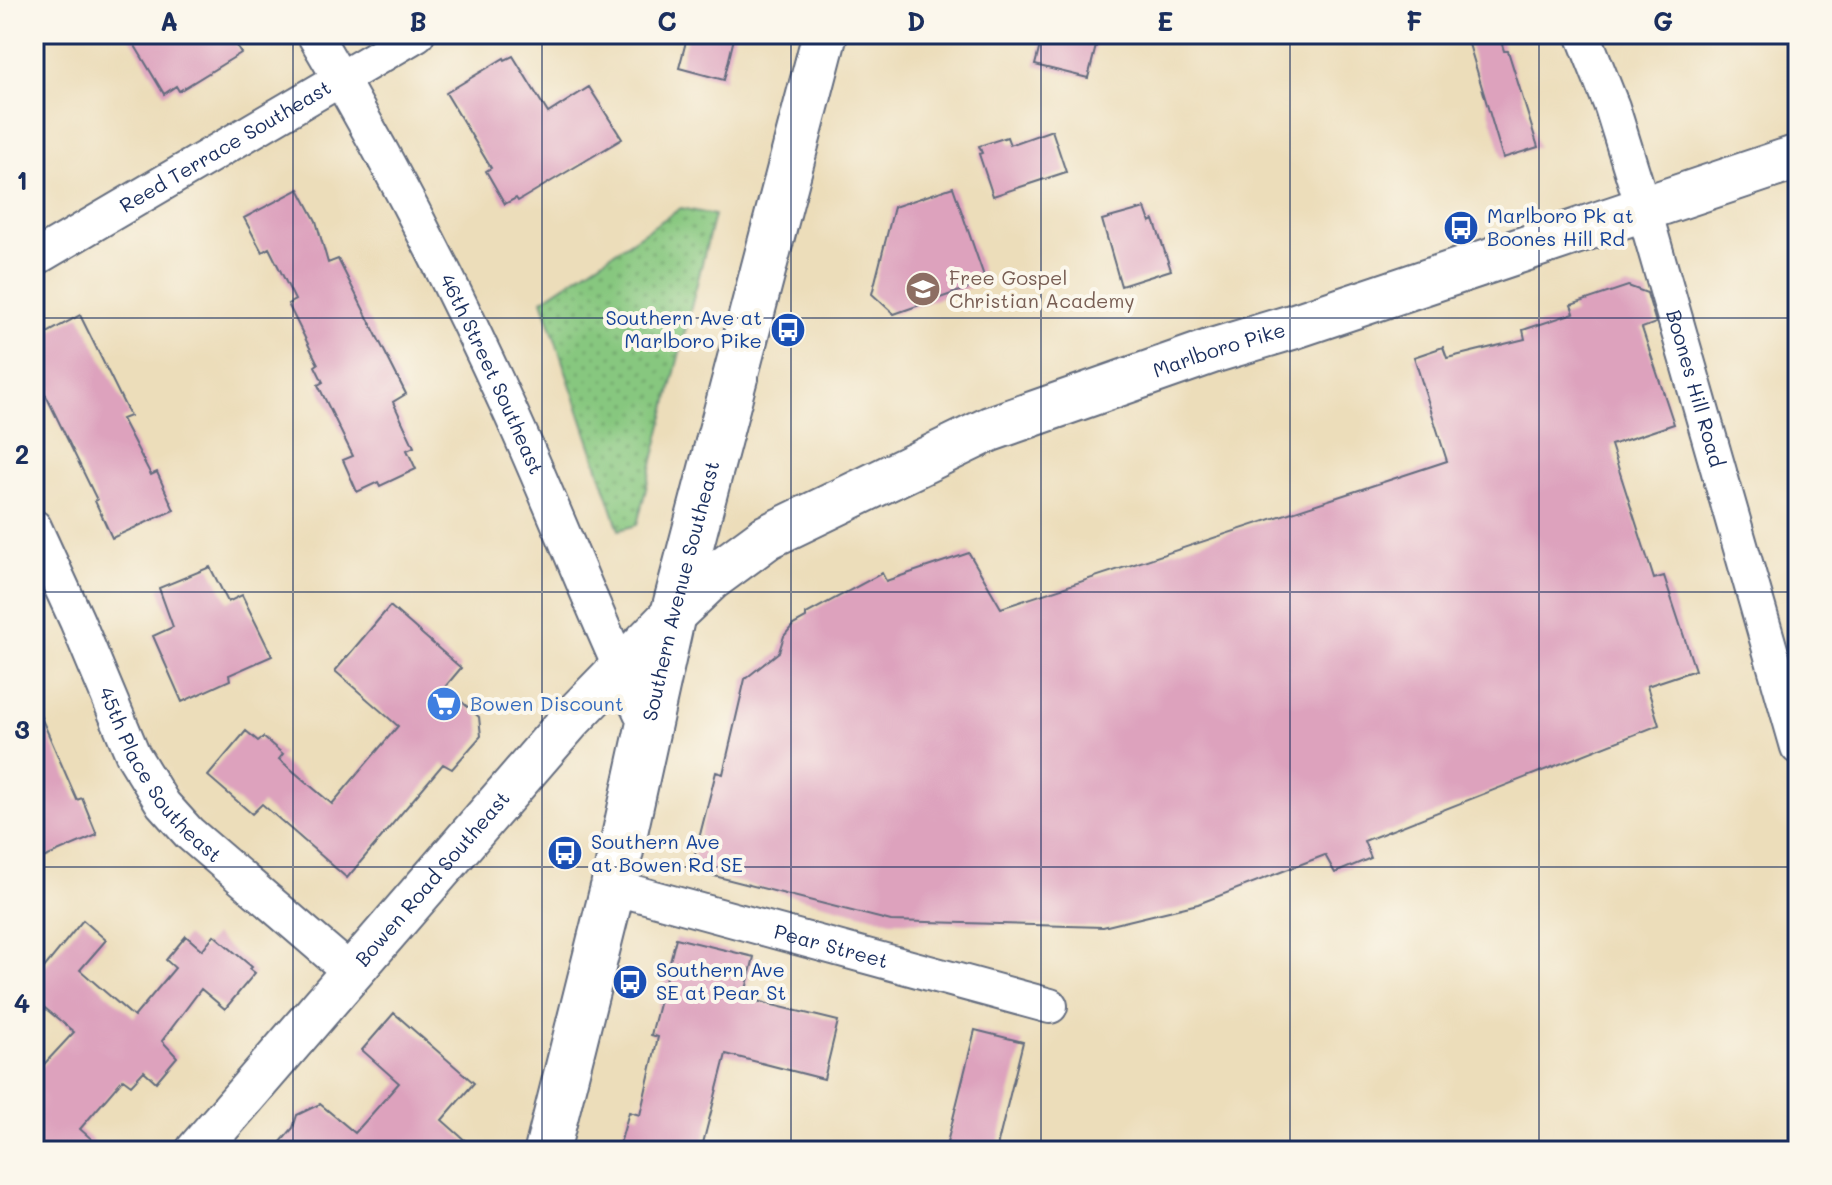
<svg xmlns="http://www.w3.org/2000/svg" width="1832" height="1185" viewBox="0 0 1832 1185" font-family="Mali,sans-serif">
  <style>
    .grass { fill: url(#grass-dots); stroke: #517b6e; stroke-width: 2 }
    .building { fill: #dda2bd }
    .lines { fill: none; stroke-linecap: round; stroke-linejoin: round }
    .minor-casing { stroke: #646c7e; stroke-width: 38 }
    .tertiary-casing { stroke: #646c7e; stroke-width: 46 }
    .secondary-casing { stroke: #646c7e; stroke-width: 48 }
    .minor { stroke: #fff; stroke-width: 34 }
    .tertiary { stroke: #fff; stroke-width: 42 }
    .secondary { stroke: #fff; stroke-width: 44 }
    .grid { fill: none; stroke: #1b2f5e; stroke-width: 2; stroke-opacity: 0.55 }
    .labels { text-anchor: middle; stroke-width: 8; stroke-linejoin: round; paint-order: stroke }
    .street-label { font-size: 20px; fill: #1b2f5e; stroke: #fbf7ec }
    .transit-label { font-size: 20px; fill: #164399; stroke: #fbf7ec; text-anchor: start }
    .education-label { font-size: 20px; fill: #785e54; stroke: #fbf7ec; text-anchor: start }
    .shop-label { font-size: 20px; fill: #366cbe; stroke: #fbf7ec; text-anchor: start }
    .neatline { fill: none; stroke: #1b2f5e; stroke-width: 3 }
    .grid-label { font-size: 26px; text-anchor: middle; font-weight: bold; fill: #1b2f5e }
  </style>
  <defs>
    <pattern id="grass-dots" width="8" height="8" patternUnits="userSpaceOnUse" patternTransform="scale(2)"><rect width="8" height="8" fill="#87c77f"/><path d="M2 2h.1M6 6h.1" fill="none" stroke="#6ea26b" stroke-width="1.8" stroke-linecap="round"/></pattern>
  </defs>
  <rect width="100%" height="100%" fill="#fbf7ec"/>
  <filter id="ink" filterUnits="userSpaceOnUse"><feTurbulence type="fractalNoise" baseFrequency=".0125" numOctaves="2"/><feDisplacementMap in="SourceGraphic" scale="16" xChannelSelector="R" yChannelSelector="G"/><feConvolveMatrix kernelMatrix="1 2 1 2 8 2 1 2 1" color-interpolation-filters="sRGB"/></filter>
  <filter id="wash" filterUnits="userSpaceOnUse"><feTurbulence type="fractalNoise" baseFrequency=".006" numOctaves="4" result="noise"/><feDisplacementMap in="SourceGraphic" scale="32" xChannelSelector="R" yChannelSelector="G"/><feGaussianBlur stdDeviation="1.8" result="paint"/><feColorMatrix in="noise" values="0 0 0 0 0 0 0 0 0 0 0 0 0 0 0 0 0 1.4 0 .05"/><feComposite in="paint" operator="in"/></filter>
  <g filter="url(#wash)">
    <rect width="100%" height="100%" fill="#ecddba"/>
    <path class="grass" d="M681,208L714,215L637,525L619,530L542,300Z"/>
    <g id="blocks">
      <path class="building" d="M128,34H230L241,53L179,91L176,86L164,94Z
        M688,34H735L724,80L679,68Z
        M1043,34H1099L1088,78L1035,65Z
        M1466,34H1499L1504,51H1508L1538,147L1503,158Z
        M513,56L548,113L589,87L622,139L518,201L516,198L505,204L486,171L491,168L446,93L504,58L505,60Z
        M1052,130L1066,172L993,196L979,154L982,153L979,146L1007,137L1010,145Z
        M953,187L986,282L894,314L872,294L894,207Z
        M299,189L316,221L328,263L338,259L406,394L393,402L414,447L407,450L416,469L380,486L378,482L357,492L343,460L353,456L318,385L323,382L315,366L318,364L288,304L295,300L269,248L262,252L244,218Z
        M1145,208L1150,222L1154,220L1171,270L1121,286L1102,220Z
        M1628,286L1647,293L1656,323L1642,328L1674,424L1611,445L1654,579L1664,576L1695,670L1647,686L1659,725L1364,841L1371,858L1335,873L1325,855L1198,904L1103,927L891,921L691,870L716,772L723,774L745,679L779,652L784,636L793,625L806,618V614L882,573L886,581L969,553L1001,608L1447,461L1414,357L1443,347L1447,358L1525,339L1523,330L1574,313L1571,305Z
        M80,315L130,416L122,419L151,475L157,472L174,510L112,538L95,501L97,500L34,371V340Z
        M210,567L228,602L242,595L272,656L229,675L230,680L182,702L153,636L173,627L159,588Z
        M390,606L461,668L445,687L479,717L481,736L452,769L443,764L347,878L262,804L252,814L208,776L246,731L258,741L263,737L283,754L279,759L332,804L398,726L335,671Z
        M34,701L77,800L82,798L97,835L34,862Z
        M83,920L106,940L80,970L134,1017L175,968L166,960L186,936L202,950L214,935L252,967L250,969L255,973L225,1009L201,989L162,1041L177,1057L156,1082L144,1071L131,1085L123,1079L80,1129L105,1151H34V1075L74,1032L34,999V980Z
        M676,938L754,957L744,998L838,1021L824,1079L726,1054L701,1151H618L629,1112L640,1115L658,1037L651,1035Z
        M394,1013L474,1083L442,1120L477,1151H273L293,1128L297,1115L320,1104L355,1133L399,1083L362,1050Z
        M975,1030L1023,1042L996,1151H978L947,1143Z"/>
    </g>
  </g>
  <g filter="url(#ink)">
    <use href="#blocks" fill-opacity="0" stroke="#646c7e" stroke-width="2"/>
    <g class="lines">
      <defs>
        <g id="minor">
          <path id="s1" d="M314,34C386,155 451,281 509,409C557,514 597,622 647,725"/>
          <path id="s2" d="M1583,34L1612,107L1643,207L1798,747"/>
          <path id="s3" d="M34,259L417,34"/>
          <path id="s4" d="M34,527L77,621L133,755L163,804L189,833L352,973"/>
          <path id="s5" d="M613,887L1050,1006"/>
        </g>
        <g id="tertiary">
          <path id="s6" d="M197,1151L570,720L673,614"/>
        </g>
        <g id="secondary">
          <path id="s7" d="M673,614L710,579L767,537L990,429L1212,351L1292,327L1798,157"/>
          <path id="s8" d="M547,1151L613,887L673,614L825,34"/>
        </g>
      </defs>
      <use href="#minor" class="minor-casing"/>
      <use href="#tertiary" class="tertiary-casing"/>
      <use href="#secondary" class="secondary-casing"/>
      <use href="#minor" class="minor"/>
      <use href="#tertiary" class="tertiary"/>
      <use href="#secondary" class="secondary"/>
    </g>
  </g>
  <path class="grid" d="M293,34V1151M542,34V1151M791,34V1151M1041,34V1151M1290,34V1151M1539,34V1151M34,318H1798M34,592H1798M34,867H1798"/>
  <defs>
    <symbol id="bus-disc" viewBox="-11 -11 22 22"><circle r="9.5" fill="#1a4fb4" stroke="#fbf7ec"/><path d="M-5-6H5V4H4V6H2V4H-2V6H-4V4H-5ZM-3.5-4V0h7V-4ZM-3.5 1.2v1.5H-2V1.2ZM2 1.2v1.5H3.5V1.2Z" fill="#fff"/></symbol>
    <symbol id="school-disc" viewBox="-11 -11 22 22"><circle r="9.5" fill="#8d6e63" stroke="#fbf7ec"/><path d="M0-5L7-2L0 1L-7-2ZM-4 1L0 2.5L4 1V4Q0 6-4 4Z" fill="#fff"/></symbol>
    <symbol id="supermarket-disc" viewBox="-11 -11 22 22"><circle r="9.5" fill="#3f7fe0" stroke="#fbf7ec"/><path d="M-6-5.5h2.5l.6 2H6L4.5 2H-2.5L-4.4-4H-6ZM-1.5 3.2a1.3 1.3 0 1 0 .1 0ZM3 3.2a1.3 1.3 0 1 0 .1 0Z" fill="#fff"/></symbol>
  </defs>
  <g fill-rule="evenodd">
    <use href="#bus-disc" x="1441" y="208" width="40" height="40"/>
    <use href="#school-disc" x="903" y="269" width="40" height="40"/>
    <use href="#bus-disc" x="768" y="310" width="40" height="40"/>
    <use href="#supermarket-disc" x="424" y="684" width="40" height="40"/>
    <use href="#bus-disc" x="545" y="833" width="40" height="40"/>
    <use href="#bus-disc" x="610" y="962" width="40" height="40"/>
  </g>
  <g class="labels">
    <g class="street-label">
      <text dy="7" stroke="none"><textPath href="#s3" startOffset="222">Reed Terrace Southeast</textPath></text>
      <text dy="7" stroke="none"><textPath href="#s7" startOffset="612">Marlboro Pike</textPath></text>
      <text dy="7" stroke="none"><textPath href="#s1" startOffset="384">46th Street Southeast</textPath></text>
      <text dy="7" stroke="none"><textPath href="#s2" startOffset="372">Boones Hill Road</textPath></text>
      <text dy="7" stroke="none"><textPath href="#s8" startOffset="576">Southern Avenue Southeast</textPath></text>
      <text dy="7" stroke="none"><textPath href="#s4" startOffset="280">45th Place Southeast</textPath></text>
      <text dy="7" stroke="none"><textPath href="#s6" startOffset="360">Bowen Road Southeast</textPath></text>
      <text dy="7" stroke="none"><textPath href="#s5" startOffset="226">Pear Street</textPath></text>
    </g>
    <g class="transit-label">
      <text x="1487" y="223">Marlboro Pk at<tspan x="1487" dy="23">Boones Hill Rd</tspan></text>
      <text x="762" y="325" text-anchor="end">Southern Ave at<tspan x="762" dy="23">Marlboro Pike</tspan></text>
      <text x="591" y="849">Southern Ave<tspan x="591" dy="23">at Bowen Rd SE</tspan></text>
      <text x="656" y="977">Southern Ave<tspan x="656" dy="23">SE at Pear St</tspan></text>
    </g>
    <g class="education-label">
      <text x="949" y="285">Free Gospel<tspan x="949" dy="23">Christian Academy</tspan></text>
    </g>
    <g class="shop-label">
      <text x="470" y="711">Bowen Discount</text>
    </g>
  </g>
  <rect width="1832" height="1185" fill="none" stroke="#fbf7ec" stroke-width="88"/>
  <rect x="44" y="44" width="1744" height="1097" class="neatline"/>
  <g class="grid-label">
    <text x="169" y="31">A</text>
    <text x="418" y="31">B</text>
    <text x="667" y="31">C</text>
    <text x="916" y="31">D</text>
    <text x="1165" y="31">E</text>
    <text x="1414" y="31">F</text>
    <text x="1663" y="31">G</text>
    <text x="22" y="190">1</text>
    <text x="22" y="464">2</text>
    <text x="22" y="739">3</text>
    <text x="22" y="1013">4</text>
  </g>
</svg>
